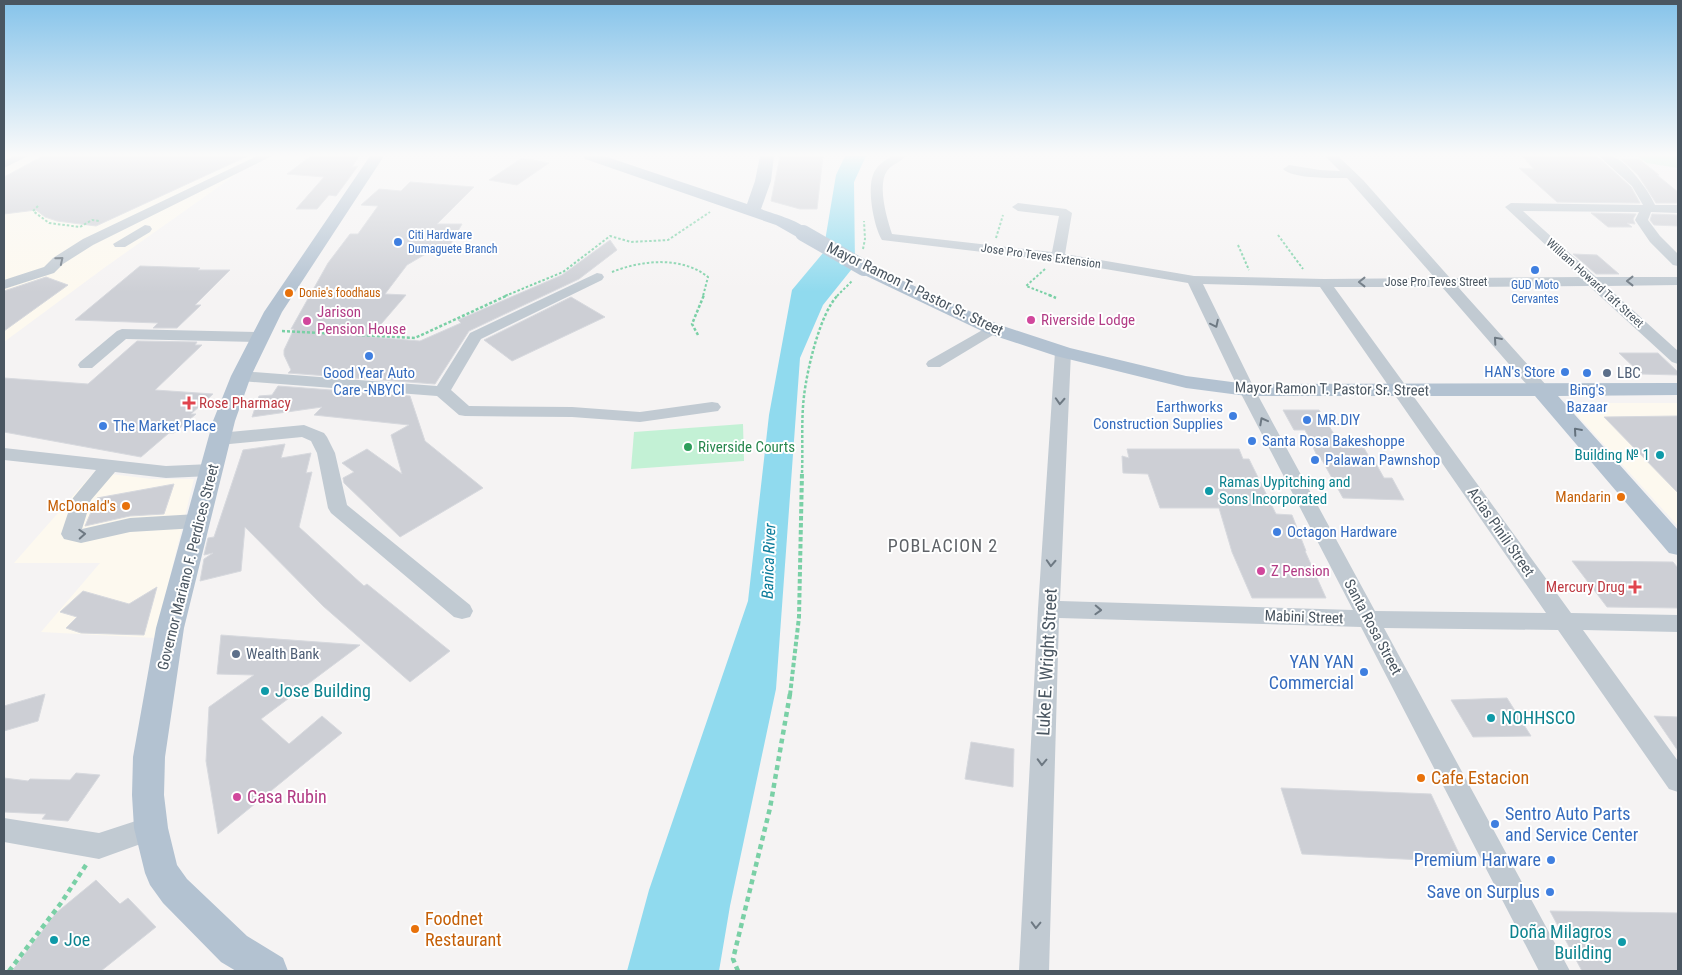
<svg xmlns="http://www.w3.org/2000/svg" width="1682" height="975" viewBox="0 0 1682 975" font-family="'Roboto Condensed',sans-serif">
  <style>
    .commercial { fill: #fdf9ef }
    .green { fill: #c3f1d5 }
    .water { fill: #90daee }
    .building { fill: #cdcfd5; stroke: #d7d9de }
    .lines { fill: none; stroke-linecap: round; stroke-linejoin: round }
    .path-far3 { stroke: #7ad0a6; stroke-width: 2; stroke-dasharray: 2.5 2; stroke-linecap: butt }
    .path-far2 { stroke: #7ad0a6; stroke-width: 2.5; stroke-dasharray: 3 2; stroke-linecap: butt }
    .path-far1 { stroke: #7ad0a6; stroke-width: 4; stroke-dasharray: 4.5 2.5; stroke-linecap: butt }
    .path { stroke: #7ad0a6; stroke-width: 4.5; stroke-dasharray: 5 4; stroke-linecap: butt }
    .minor { fill: #c1cad2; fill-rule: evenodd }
    .major { fill: #b3c2d1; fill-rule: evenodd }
    .major-bridge { stroke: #b3c2d1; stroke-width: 16 }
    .oneway { stroke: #6e7983 }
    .oneway2 { stroke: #64717d }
    .shop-dot { fill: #3f7fe0; stroke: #fff; stroke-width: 2 }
    .food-dot { fill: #e8710a; stroke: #fff; stroke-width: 2 }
    .hotel-dot { fill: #d1479c; stroke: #fff; stroke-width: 2 }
    .service-dot { fill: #5c6f8a; stroke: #fff; stroke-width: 2 }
    .health-dot { fill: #e0444e; stroke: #fff; stroke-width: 2 }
    .leisure-dot { fill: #2e9e5b; stroke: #fff; stroke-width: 2 }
    .culture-dot { fill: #0f9aa8; stroke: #fff; stroke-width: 2 }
    .labels { text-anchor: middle; stroke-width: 4; stroke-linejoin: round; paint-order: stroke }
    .far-shop-label { font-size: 12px; fill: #366cbe; stroke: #fff; text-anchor: start }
    .far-street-label { font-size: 12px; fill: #4a5661; stroke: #fff }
    .far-food-label { font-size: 12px; fill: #c56008; stroke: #fff; text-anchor: start }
    .street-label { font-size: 15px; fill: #4a5661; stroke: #fff }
    .hotel-label { font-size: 15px; fill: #b23c85; stroke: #fff; text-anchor: start }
    .shop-label { font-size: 15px; fill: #366cbe; stroke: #fff; text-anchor: start }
    .service-label { font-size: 15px; fill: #4e5e75; stroke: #fff; text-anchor: start }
    .health-label { font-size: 15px; fill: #be3a42; stroke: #fff; text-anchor: start }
    .leisure-label { font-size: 15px; fill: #27864d; stroke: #fff; text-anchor: start }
    .culture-label { font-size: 15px; fill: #0d838f; stroke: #fff; text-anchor: end }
    .food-label { font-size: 15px; fill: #c56008; stroke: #fff; text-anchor: end }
    .water-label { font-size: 16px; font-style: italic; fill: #0c7c9b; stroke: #fff }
    .quarter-label { font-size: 18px; letter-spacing: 1px; fill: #5f6368; stroke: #fff }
    .near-street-label { font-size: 18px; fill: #4a5661; stroke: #fff }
    .near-shop-label { font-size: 18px; fill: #366cbe; stroke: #fff; text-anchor: end }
    .near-culture-label { font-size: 18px; fill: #0d838f; stroke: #fff; text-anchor: start }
    .near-food-label { font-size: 18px; fill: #c56008; stroke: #fff; text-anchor: start }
    .near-hotel-label { font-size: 18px; fill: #b23c85; stroke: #fff; text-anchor: start }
  </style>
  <rect width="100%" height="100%" fill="#f5f3f3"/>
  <path class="commercial" d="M7,156H308L298,161L268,159L241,171L104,268L4,342V157Z
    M1566,403H1678V526Z
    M94,472L152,479H194L155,638L41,632L100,563H14Z"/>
  <path class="green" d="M1637,156H1678V168L1647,163Z
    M743,424L744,461L631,469L634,432Z"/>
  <path class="water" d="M845,156H866L854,182L855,265L823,305L800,358L776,689L730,906L719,971H627L649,890L748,601L769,415L792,290L823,253L836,175Z"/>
  <path class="building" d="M43,156H248L96,226L57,221L45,217L36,210L4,214V177Z
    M311,156H359L352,167L358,166L336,196L329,195L317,209H296L324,177L287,174Z
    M780,156H823L817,209H800L771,201Z
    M1522,156H1597L1631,187L1640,203L1557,202L1519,168L1534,169Z
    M522,158L549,163L517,185L489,180Z
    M1621,159H1639L1659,175H1657L1678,192V203H1656L1638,175Z
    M410,182L474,187L437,224H462L446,252H429L407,265L385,294L406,295L370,337L420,341L461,323L458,320L562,275L610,240L617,250L579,279L469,331L435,384L288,373L291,370L284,355V350L294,329H291L328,263L350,234H358L378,206L361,205L379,189L401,191Z
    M1591,213L1636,214L1633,219L1635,224L1627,223L1632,227H1608Z
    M1652,214L1678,215V226L1654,225L1650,220Z
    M1573,254L1597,255L1619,274H1596Z
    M140,266L200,268L198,270H230L195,305H201L177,328H153L158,323L75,320Z
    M46,277L68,285L4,331V291Z
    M571,297L605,317L512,361L484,340Z
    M137,341L197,342L195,345H202L155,390L213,394L191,414H196L174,433H169L141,457L4,432V378L88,384Z
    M1619,353H1658L1678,372V375L1641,374Z
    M278,386L410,396L425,441L483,488L400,537L344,483L343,478L354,472L342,463L367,449L402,474L391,435L409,425L314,415L322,407L252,417L259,396L272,395Z
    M1283,410H1319L1342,447L1364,448L1372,462H1375L1384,478H1392L1404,500L1343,498L1322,460H1319L1305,430H1294Z
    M1678,416V493L1604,417Z
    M285,444L281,458L311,453L306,473L312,472L299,527L364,586L367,584L450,651L410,682L323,606L245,527L241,571L200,581L204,559L213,553L204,555L208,538L214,537L243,450Z
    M1127,449H1239L1243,459H1249L1276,514L1292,515L1306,551H1305L1326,598H1252L1232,552L1219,508H1160L1148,474L1123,473L1122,456L1129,458Z
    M174,484L164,514L130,516L85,526L97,498Z
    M1572,561L1673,562L1678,568V608L1607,607Z
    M157,587L144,635L81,633L66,628L77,617L60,612L83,591L129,604Z
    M221,635L360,645L261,719L289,744L322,716L342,733L218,834L206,761L209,707L254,675L217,674Z
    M45,694L38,721L4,731V706Z
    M1507,698L1531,736L1473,737L1451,700Z
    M1654,716L1678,717V751Z
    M971,742L1014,749L1013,787L965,779Z
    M76,773L100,775L68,821L42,819L46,814L4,812V778L28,781L30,779L70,780Z
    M1281,788L1431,794L1463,862L1302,854Z
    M96,880L120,904L128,898L156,927L101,971H12L56,913Z
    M1550,911L1678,913V971H1582Z"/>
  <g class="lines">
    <path class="path-far3" d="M38,206L33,211L49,223L80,227L92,220L99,221
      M1278,235L1303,269
      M996,238L1003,215
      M1238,245L1249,270
      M863,249L865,239L864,221
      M1045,269L1026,286L1052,296
      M612,272C642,260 682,256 708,277L703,296
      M505,296L563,272L610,236L631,242L668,240L710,212
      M837,296L852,281"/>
    <path class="path-far2" d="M1049,295L1056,298
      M282,331L415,338L508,295
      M698,335L692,324L704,295
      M802,473C803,447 801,421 804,396C807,370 820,313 838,295"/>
    <path class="path-far1" d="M790,695L799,617L802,472"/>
    <path class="path" d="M9,971L61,903L86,865
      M738,971L733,959L770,808L790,694"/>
    <path class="minor" d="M13,156H28L4,168V161Z
      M257,156H272L93,245L63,264L54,273L4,289V280L44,267L53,258L83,239Z
      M892,156H906C901,162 892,164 887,171C877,185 887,219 892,234L1052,252L1059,216L1018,211L1012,207L1018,203L1066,209L1072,213L1065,254L1194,276L1324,279L1435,278L1347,178C1333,178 1293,179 1283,169L1289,165L1320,170L1340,171L1325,156H1338L1363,180L1450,278L1580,277L1505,207L1511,203L1643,205L1632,186L1599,156C1603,156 1608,155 1611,156C1626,159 1649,191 1655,205H1678V213L1651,212L1648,220L1660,236L1678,254V266L1673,265L1650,242L1635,220L1639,212L1523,211L1596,277H1678V285L1606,286L1678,351V364L1672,362L1589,286L1458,287L1547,386L1549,390L1547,394H1535L1442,287H1334L1571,613L1678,615V632L1583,630L1678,761V792L1669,789L1558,630L1384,628L1570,971H1539L1361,627L1059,618L1049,971H1019L1038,609L1055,352L1057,349H1069L1071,352L1060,601L1353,610L1239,390L1188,283L1058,261L882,240C874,227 867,190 873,175C876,166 884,161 892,156ZM1203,284L1320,287L1546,613L1375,611L1255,390Z
      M145,225L150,226L152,229L150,232L125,247H115L113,244Z
      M597,273L602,274L604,277L602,280L481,339L451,390L469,406L572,407L640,412L712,402L718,403L721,407L718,411L640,422L572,417L465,416L459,415L437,396L241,381L235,379L233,376L235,373L241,371L437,386L470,333Z
      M993,324L998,326L1001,329L998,332L940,367H928L926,364L928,361Z
      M122,329L260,332L265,334L268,337L265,340L260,342L126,339L92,368H80L78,365L80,362L117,331Z
      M304,425L324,433L327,437L335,453L347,505L470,605L473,611L470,617L462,619L454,617L331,513L328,508L317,453L311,441L302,437L219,445L213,443L210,439L213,435L219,433Z
      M4,448L166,466L211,464L217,466L220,470L217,474L211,476L166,478L115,472L91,500L82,529L130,518L197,514L204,516L207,521L204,526L197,528L130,532L81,543L64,539L61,534L73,498L96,470L4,460Z
      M151,816L160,819L164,828L160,837L99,859L4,842V818L99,833Z"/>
    <path class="major" d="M370,156H384L282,312L251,376L235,421L184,628L165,757L164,795L168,828L177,865L187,879L247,936L283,958L288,971H236L221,962L163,903L150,885L145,873L134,828L132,795L133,757L156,628L213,421L231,376L264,312Z
      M583,156H604L747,204L755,181L760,156H774L771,181L761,209C774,214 803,221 811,233L809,237H797L776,225L585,159Z
      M864,263L1000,325L1070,348L1186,376L1247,384L1678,383V395L1558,396L1678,530V555L1669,553L1535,396H1247L1186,388L1056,356L986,333L858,272L855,268L858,264Z"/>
    <path class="major-bridge" d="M803,233L864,268"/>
  </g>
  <defs><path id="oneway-chevron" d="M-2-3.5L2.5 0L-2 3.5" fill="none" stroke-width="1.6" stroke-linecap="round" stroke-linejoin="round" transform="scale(1.25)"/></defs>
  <g class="oneway">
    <use href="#oneway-chevron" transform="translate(60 260) rotate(-39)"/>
    <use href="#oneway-chevron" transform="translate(1630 281) rotate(-180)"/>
    <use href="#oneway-chevron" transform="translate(1362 282) rotate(180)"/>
    <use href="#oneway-chevron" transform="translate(1215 324) rotate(64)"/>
    <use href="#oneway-chevron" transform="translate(1497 340) rotate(-131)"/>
    <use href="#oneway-chevron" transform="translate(1060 401) rotate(93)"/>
    <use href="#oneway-chevron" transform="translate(1263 421) rotate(-118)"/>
    <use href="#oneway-chevron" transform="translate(82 534) rotate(-3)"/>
    <use href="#oneway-chevron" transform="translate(1051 563) rotate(93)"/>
    <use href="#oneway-chevron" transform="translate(1098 610) rotate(2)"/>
    <use href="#oneway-chevron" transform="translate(1042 762) rotate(92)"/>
    <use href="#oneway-chevron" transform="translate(1036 925) rotate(92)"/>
  </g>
  <use class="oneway2" href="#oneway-chevron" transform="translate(1577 431) rotate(-131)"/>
  <linearGradient id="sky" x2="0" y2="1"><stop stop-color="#85c3ea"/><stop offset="0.53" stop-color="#fafafa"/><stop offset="1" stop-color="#fafafa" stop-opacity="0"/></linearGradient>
  <rect width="1682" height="292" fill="url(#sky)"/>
  <g class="shop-dot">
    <circle cx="398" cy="242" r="5"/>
    <circle cx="1535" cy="270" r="5"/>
    <circle cx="369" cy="356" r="5"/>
    <circle cx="1565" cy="372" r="5"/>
    <circle cx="1587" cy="373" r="5"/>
    <circle cx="1233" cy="416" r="5"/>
    <circle cx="1307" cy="420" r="5"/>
    <circle cx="103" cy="426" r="5"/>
    <circle cx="1252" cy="441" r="5"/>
    <circle cx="1315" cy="460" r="5"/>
    <circle cx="1277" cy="532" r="5"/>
    <circle cx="1364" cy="672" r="5"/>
    <circle cx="1495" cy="824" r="5"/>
    <circle cx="1551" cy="860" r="5"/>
    <circle cx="1550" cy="892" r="5"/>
  </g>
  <g class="food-dot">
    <circle cx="289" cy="293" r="5"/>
    <circle cx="1621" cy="497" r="5"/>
    <circle cx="126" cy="506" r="5"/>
    <circle cx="1421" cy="778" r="5"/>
    <circle cx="415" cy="929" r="5"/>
  </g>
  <g class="hotel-dot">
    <circle cx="1031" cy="320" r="5"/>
    <circle cx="307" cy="321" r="5"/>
    <circle cx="1261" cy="571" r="5"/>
    <circle cx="237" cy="797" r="5"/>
  </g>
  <g class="service-dot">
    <circle cx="1607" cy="373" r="5"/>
    <circle cx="236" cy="654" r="5"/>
  </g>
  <g class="health-dot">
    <path d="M186.5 395.5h5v5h5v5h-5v5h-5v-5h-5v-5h5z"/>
    <path d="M1632.5 579.5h5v5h5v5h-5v5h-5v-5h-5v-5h5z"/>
  </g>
  <circle class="leisure-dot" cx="688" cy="447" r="5"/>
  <g class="culture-dot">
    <circle cx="1660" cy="455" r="5"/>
    <circle cx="1209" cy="491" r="5"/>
    <circle cx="265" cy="691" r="5"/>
    <circle cx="1491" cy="718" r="5"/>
    <circle cx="54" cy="940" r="5"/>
    <circle cx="1622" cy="942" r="5"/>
  </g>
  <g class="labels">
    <g class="far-shop-label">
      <text x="408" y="239">Citi Hardware<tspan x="408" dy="14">Dumaguete Branch</tspan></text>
      <text x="1535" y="289" text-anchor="middle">GUD Moto<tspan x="1535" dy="14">Cervantes</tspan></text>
    </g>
    <g class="far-street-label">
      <text transform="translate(1041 256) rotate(8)" y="4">Jose Pro Teves Extension</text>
      <text x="1436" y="286">Jose Pro Teves Street</text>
      <text transform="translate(1595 283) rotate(42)" y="4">William Howard Taft Street</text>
    </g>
    <g class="far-food-label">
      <text x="299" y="297">Donie's foodhaus</text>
    </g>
    <g class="street-label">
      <text transform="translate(915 289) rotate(26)" y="5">Mayor Ramon T. Pastor Sr. Street</text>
      <text transform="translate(1332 389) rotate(1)" y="5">Mayor Ramon T. Pastor Sr. Street</text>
      <text transform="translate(1501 532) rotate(55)" y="5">Acias Pinili Street</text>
      <text transform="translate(188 567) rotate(-76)" y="5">Governor Mariano F. Perdices Street</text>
      <text transform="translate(1304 617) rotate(2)" y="5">Mabini Street</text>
      <text transform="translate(1373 627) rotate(62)" y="5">Santa Rosa Street</text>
    </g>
    <g class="hotel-label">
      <text x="317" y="317">Jarison<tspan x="317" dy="17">Pension House</tspan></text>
      <text x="1041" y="325">Riverside Lodge</text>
      <text x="1271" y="576">Z Pension</text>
    </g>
    <g class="shop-label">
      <text x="1555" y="377" text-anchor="end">HAN's Store</text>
      <text x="369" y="378" text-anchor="middle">Good Year Auto<tspan x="369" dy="17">Care -NBYCI</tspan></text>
      <text x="1587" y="395" text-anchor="middle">Bing's<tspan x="1587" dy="17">Bazaar</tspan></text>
      <text x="1223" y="412" text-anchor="end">Earthworks<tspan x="1223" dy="17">Construction Supplies</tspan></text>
      <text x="1317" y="425">MR.DIY</text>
      <text x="113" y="431">The Market Place</text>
      <text x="1262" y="446">Santa Rosa Bakeshoppe</text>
      <text x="1325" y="465">Palawan Pawnshop</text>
      <text x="1287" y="537">Octagon Hardware</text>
    </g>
    <g class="service-label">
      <text x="1617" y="378">LBC</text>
      <text x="246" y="659">Wealth Bank</text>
    </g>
    <g class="health-label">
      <text x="199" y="408">Rose Pharmacy</text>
      <text x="1625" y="592" text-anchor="end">Mercury Drug</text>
    </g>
    <g class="leisure-label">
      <text x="698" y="452">Riverside Courts</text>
    </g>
    <g class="culture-label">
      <text x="1650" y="460">Building № 1</text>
      <text x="1219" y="487" text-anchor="start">Ramas Uypitching and<tspan x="1219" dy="17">Sons Incorporated</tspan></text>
    </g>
    <g class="food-label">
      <text x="1611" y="502">Mandarin</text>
      <text x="116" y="511">McDonald's</text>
    </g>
    <g class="water-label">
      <text transform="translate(768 561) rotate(-88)" y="6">Banica River</text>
    </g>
    <g class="quarter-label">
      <text x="943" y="552">POBLACION 2</text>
    </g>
    <g class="near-street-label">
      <text transform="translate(1047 662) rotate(-87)" y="6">Luke E. Wright Street</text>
    </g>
    <g class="near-shop-label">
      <text x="1354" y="668">YAN YAN<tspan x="1354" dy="21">Commercial</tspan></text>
      <text x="1505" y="820" text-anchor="start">Sentro Auto Parts<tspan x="1505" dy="21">and Service Center</tspan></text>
      <text x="1541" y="866">Premium Harware</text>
      <text x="1540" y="898">Save on Surplus</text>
    </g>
    <g class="near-culture-label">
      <text x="275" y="697">Jose Building</text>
      <text x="1501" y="724">NOHHSCO</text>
      <text x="1612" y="938" text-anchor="end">Doña Milagros<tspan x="1612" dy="21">Building</tspan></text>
      <text x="64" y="946">Joe</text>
    </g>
    <g class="near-food-label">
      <text x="1431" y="784">Cafe Estacion</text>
      <text x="425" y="925">Foodnet<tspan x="425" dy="21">Restaurant</tspan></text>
    </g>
    <g class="near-hotel-label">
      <text x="247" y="803">Casa Rubin</text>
    </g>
  </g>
  <rect width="1682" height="975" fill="none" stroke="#4a5661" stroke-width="10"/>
</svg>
